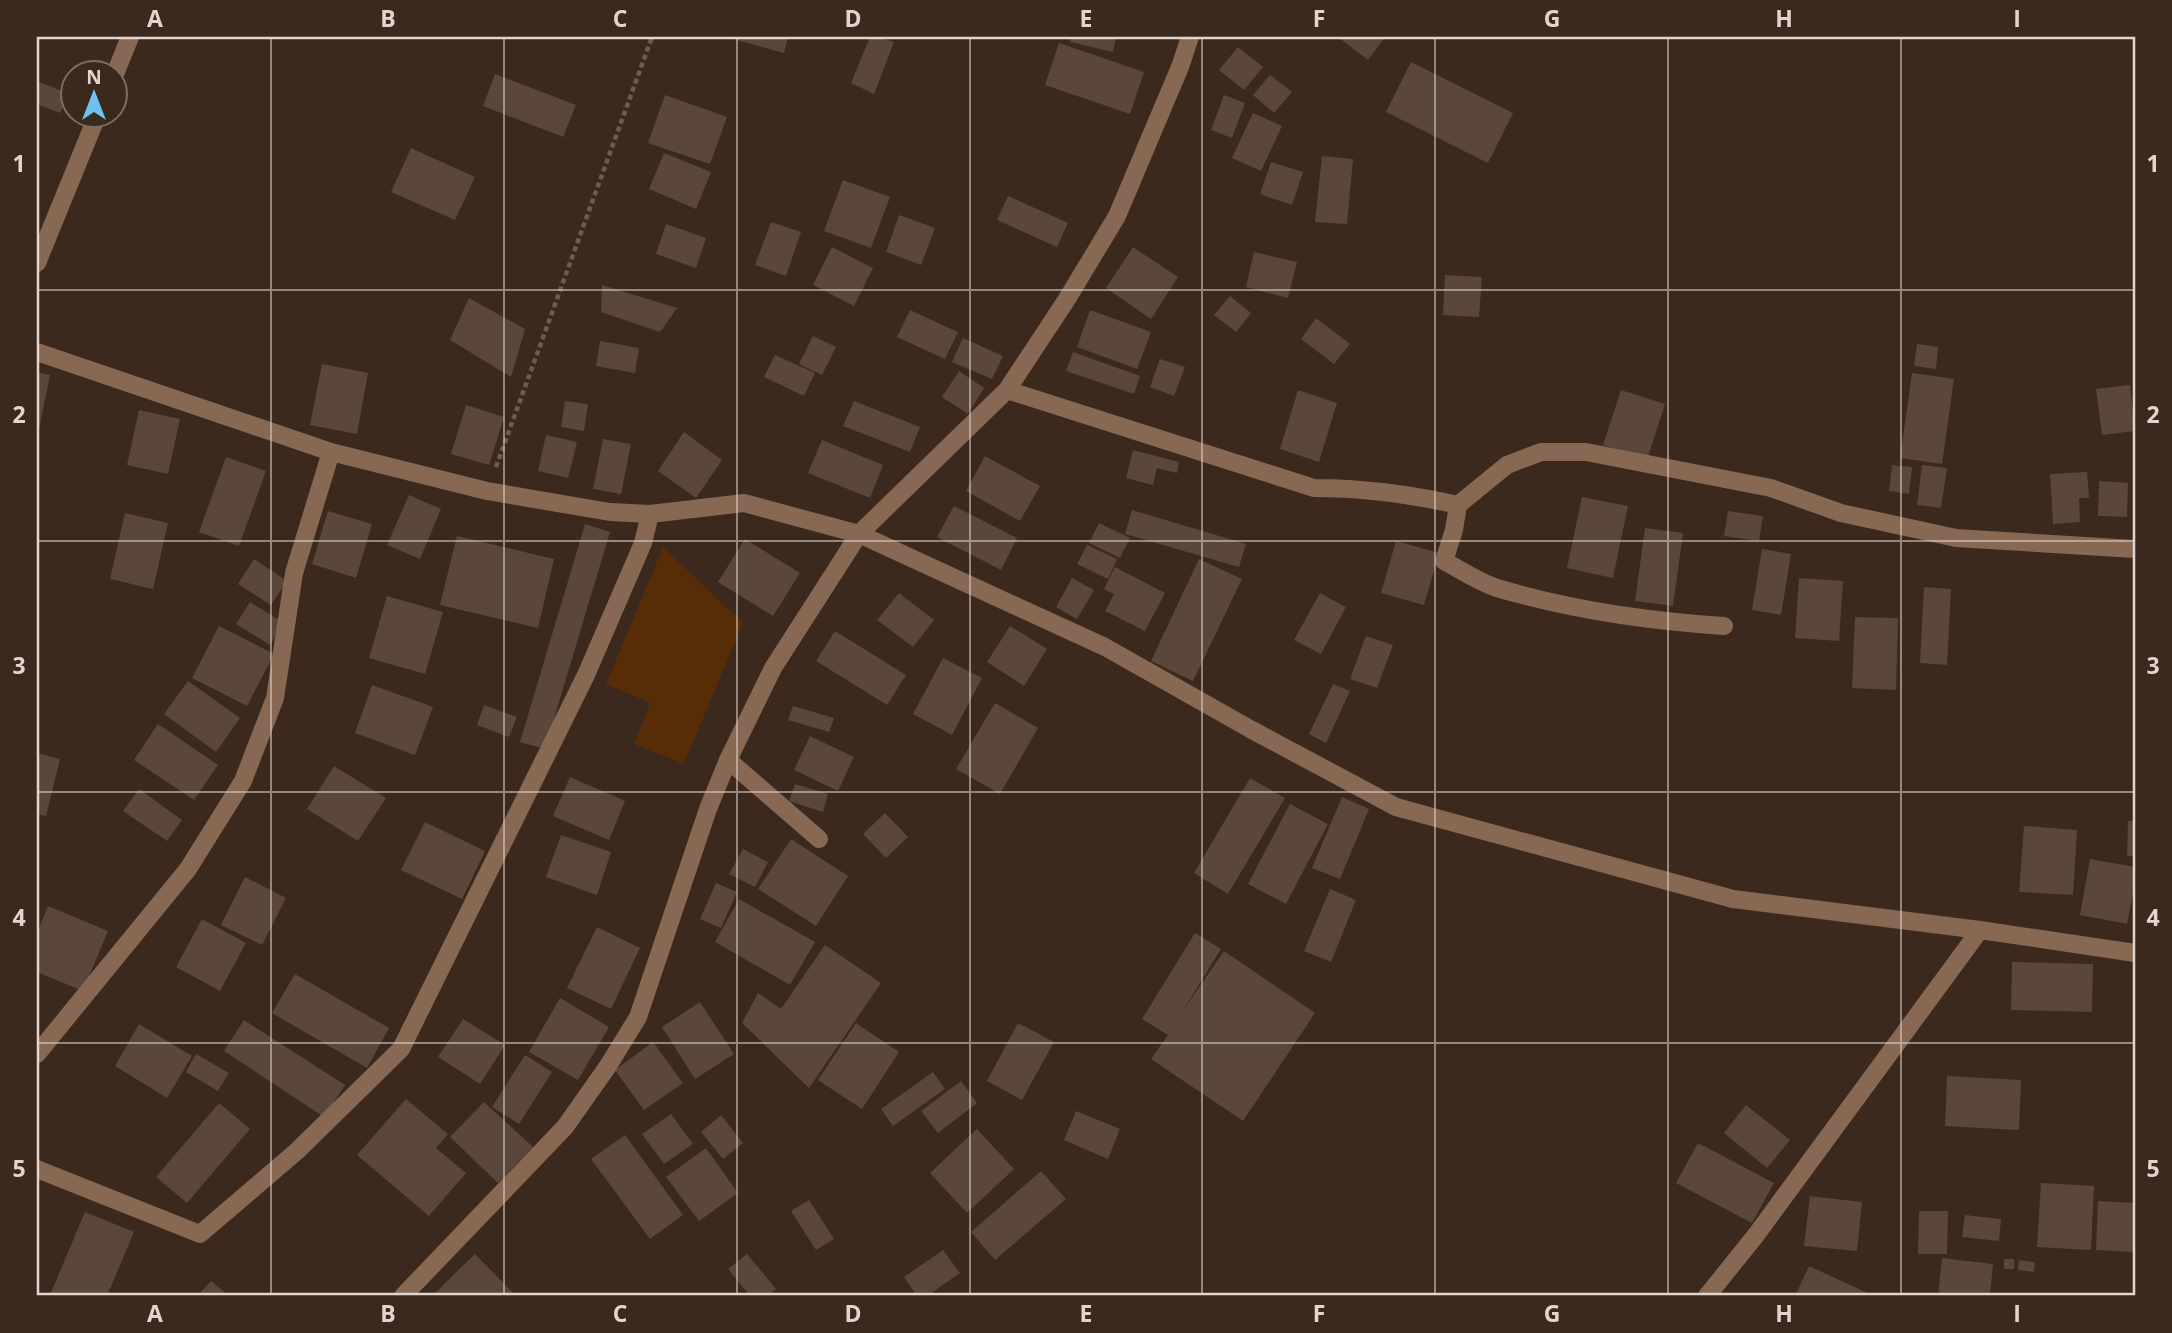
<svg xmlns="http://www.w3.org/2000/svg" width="2172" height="1333" viewBox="0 0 2172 1333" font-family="'Open Sans',sans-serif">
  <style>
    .green { fill: #572d08 }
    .building { fill: #5a473a }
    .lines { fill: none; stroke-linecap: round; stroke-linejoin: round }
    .path { stroke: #6c5d51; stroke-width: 4.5; stroke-dasharray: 5 3.5; stroke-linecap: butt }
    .minor { stroke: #866853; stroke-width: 18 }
    .grid { fill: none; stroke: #e1d5cd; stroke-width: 2; stroke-opacity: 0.55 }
    .neatline { fill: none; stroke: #e1d5cd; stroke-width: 2.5 }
    .grid-label { font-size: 23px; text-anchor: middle; font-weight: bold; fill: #e1d5cd }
  </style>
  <rect width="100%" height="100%" fill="#3a291c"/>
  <path class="green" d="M663,547L743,623L684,764L634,744L650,703L606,684Z"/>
  <path class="building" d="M726,37H788L784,53Z
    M870,37H878L894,42L874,94L851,83Z
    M1071,37H1116L1113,52L1070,42Z
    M1338,37H1385L1368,60Z
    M1059,43L1144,72L1130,114L1045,85Z
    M1238,47L1263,67L1244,90L1219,70Z
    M1411,62L1513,113L1488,163L1386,112Z
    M495,74L576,105L563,137L483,106Z
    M1270,75L1292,92L1274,113L1253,95Z
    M37,81L69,94L60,113L37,104Z
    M665,95L727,117L710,164L648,143Z
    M1224,95L1245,103L1232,138L1211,130Z
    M1253,113L1282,126L1261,171L1232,158Z
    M411,148L475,177L455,220L391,192Z
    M664,153L711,172L696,209L649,189Z
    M1322,156L1353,159L1347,224L1315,222Z
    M1271,162L1303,172L1292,205L1260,194Z
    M843,180L890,197L871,248L824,231Z
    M1008,196L1068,223L1057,247L997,220Z
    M899,215L935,228L921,265L886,252Z
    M771,222L801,232L786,276L755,265Z
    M666,224L706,238L696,268L656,254Z
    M832,247L873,268L854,306L813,285Z
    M1133,247L1178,277L1151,319L1106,288Z
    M1254,252L1297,262L1288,298L1246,287Z
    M1445,275L1482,277L1479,317L1443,315Z
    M602,285L677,308L660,332L601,312Z
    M1230,296L1251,313L1236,332L1214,315Z
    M469,298L525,329L511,377L450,340Z
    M910,310L958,332L945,359L897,337Z
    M1090,310L1151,332L1137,369L1077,347Z
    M1316,318L1350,344L1334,364L1301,339Z
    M813,336L836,347L822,375L799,364Z
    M963,338L1003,356L992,379L952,362Z
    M600,341L639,348L635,373L596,366Z
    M1917,344L1938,347L1936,369L1914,366Z
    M1073,352L1140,376L1134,394L1066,371Z
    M775,355L815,373L804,396L764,377Z
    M1160,359L1185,367L1174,396L1150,387Z
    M322,364L368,373L357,434L310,425Z
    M959,371L984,388L968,414L942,397Z
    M37,372L50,375L38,434H37Z
    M1912,373L1954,379L1942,464L1900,458Z
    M2130,385L2135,431L2102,435L2096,389Z
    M1298,390L1337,403L1319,462L1280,449Z
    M1621,390L1665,404L1647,460L1603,445Z
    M565,401L588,404L584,431L561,427Z
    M854,401L920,427L910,452L843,426Z
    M466,405L504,417L489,465L451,454Z
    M139,410L180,419L168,474L127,465Z
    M684,432L722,460L696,498L658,471Z
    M546,435L577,442L568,478L538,471Z
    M603,439L631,444L621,494L593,489Z
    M822,440L883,465L870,498L808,473Z
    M1133,450L1179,462L1177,473L1157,468L1153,485L1126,478Z
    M985,456L1040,486L1020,521L966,491Z
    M226,457L266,471L239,546L199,532Z
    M1892,465L1912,467L1909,494L1889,491Z
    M1922,465L1947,468L1941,508L1917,505Z
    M2087,472L2089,498H2079L2080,522L2053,524L2050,474Z
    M2099,481L2128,483L2127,517L2098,516Z
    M409,495L441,509L420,559L387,545Z
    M1582,497L1628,506L1613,578L1567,568Z
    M954,506L1017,538L1001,570L937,537Z
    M1132,510L1246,544L1239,567L1125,534Z
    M328,511L372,524L356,578L312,564Z
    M1728,511L1763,516L1759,541L1724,536Z
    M125,513L168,523L153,589L110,579Z
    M1099,523L1130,538L1120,558L1089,543Z
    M585,524L610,532L545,749L520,742Z
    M1645,528L1683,533L1673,606L1635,601Z
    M457,536L554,559L538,628L440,605Z
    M745,539L800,573L773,616L718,582Z
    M1396,541L1439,553L1424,605L1381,593Z
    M1087,545L1117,559L1108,579L1077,564Z
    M1762,549L1791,554L1781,615L1752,610Z
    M254,559L287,581L271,605L238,584Z
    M1199,559L1242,579L1193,681L1151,661Z
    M1115,567L1165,593L1145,631L1105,611L1114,594L1104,589Z
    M1072,578L1094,590L1077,619L1056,607Z
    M1799,578L1843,581L1839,641L1795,638Z
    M1924,587L1951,589L1947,665L1920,663Z
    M899,593L934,620L913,647L877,620Z
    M1320,593L1346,607L1321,654L1294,640Z
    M387,596L443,612L425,674L369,658Z
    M250,602L284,623L270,645L236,624Z
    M1855,617L1898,618L1896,690L1852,688Z
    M219,626L274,654L247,706L192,678Z
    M1010,626L1047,649L1024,686L987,662Z
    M835,631L906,675L887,705L816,661Z
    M1366,636L1393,645L1377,688L1350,679Z
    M943,658L982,678L952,735L913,714Z
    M188,681L240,718L216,752L164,714Z
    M1333,684L1350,691L1326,743L1309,734Z
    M372,685L433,707L415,755L355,733Z
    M995,703L1038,728L1000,794L956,769Z
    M484,705L517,717L509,737L477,725Z
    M793,706L834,718L829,732L788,720Z
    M158,724L218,765L194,800L134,760Z
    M810,736L854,757L838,791L794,770Z
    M37,753L60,759L46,816L37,814Z
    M334,766L386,798L358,841L307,809Z
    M570,777L625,801L609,840L553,816Z
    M1250,778L1285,798L1228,894L1194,873Z
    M795,784L828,794L823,812L789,801Z
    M139,789L182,820L167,841L123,811Z
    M1342,797L1369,809L1340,879L1312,868Z
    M1290,804L1328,824L1286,904L1248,884Z
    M885,813L908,837L886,858L863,834Z
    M2128,821H2135V856H2127Z
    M425,822L485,851L462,899L401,870Z
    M2024,826L2077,830L2073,895L2019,892Z
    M561,835L611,852L597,895L546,877Z
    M791,839L848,876L816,926L758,889Z
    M743,849L768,862L755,887L729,874Z
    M2090,859L2135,867V882L2127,924L2080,915Z
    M245,877L286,898L262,945L221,925Z
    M716,883L737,892L721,928L700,919Z
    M1330,889L1356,900L1331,962L1304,951Z
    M739,899L815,942L790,985L715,942Z
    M48,906L108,931L83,991L37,972V933Z
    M202,919L246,943L220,991L176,967Z
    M597,927L640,948L611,1009L567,988Z
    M1195,933L1221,949L1182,1012L1224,951L1315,1013L1243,1121L1151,1059L1168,1035L1142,1019Z
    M825,945L881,983L809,1088L742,1023L758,993L781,1009Z
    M2012,962L2093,964L2092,1012L2011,1010Z
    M295,974L389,1028L367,1068L272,1013Z
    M560,998L609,1027L578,1080L529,1052Z
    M700,1002L734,1054L695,1079L662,1027Z
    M463,1019L505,1045L480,1084L438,1057Z
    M244,1020L345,1085L324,1117L224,1051Z
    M856,1023L899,1052L862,1109L818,1080Z
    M1018,1023L1054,1042L1022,1100L987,1081Z
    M139,1024L192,1056L167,1098L115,1066Z
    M653,1042L683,1083L644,1110L615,1070Z
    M196,1054L229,1073L218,1091L186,1072Z
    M525,1055L552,1072L519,1124L492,1107Z
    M933,1072L945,1089L893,1126L881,1109Z
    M1947,1076L2021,1080L2019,1130L1945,1126Z
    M961,1081L977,1103L938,1133L921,1111Z
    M406,1099L448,1134L436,1148L466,1173L429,1216L357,1155Z
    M484,1102L533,1147L498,1183L450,1137Z
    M219,1103L250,1129L187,1203L156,1177Z
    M1746,1105L1790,1140L1767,1168L1724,1133Z
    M1076,1111L1120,1129L1108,1159L1064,1140Z
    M671,1114L693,1144L664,1164L642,1134Z
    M721,1115L743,1143L723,1159L701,1132Z
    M977,1129L1014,1169L967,1213L930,1173Z
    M625,1135L683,1215L650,1239L591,1159Z
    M1698,1143L1774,1183L1752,1223L1676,1183Z
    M706,1148L738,1193L699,1221L666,1177Z
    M1041,1171L1066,1199L995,1260L971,1232Z
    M2041,1183L2094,1186L2091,1250L2037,1247Z
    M1810,1196L1862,1202L1857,1251L1804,1246Z
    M809,1200L834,1239L816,1250L791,1211Z
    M2098,1201L2135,1203V1252L2096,1250Z
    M1919,1211H1948L1947,1254H1918Z
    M85,1212L134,1232L107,1296H52L50,1295Z
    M1965,1215L2001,1219L1999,1241L1962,1237Z
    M943,1250L960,1273L927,1296H917L904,1277Z
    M475,1254L516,1296H432Z
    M747,1254L776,1289L768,1296H750L728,1269Z
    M1942,1258L1993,1264L1990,1296H1938Z
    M2004,1259H2014V1269H2004Z
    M2019,1260L2035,1262L2034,1272L2018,1270Z
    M1809,1266L1874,1296H1795Z
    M211,1281L229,1296H197Z"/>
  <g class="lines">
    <path class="path" d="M496,467L652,37"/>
    <path class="minor" d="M1190,37L1180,67L1117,216L1067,299L1007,390L859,534L1105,647L1252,730L1396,807L1733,899L1980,930L2135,953
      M115,74L130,37
      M37,263L97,116
      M37,352L331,452L487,491L610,512L650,514L744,503L859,534L773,668L728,760L708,809L638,1017L608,1066L565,1127L403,1296
      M1007,390L1314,488C1363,488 1409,494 1458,505
      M1724,626C1647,621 1571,610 1497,588C1479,582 1461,570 1444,561L1454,530L1458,505L1507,465L1541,452H1586L1771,488L1841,513L1956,538L2135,549
      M728,760L819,839
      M37,1054L188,869L243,781L275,698L294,573L331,452
      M37,1169L200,1234L297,1151L401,1049L586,675L643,543L650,514
      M1707,1296L1756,1235L1980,930"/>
  </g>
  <path class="grid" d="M271,37V1296M504,37V1296M737,37V1296M970,37V1296M1202,37V1296M1435,37V1296M1668,37V1296M1901,37V1296M37,290H2135M37,541H2135M37,792H2135M37,1043H2135"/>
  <rect width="2172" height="1333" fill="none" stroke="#3a291c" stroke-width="77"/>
  <g transform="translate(94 94)"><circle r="33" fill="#3a291c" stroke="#7d6e63" stroke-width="2"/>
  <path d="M0-5L12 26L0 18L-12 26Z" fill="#6ec2f3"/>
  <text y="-10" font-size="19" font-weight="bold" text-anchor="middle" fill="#e1d5cd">N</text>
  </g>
  <rect x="38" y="38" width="2096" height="1256" class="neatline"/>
  <g class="grid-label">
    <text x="155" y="27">A</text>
    <text x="388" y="27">B</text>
    <text x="620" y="27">C</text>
    <text x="853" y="27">D</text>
    <text x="1086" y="27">E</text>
    <text x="1319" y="27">F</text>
    <text x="1552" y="27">G</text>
    <text x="1784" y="27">H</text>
    <text x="2017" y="27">I</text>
    <text x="19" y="172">1</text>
    <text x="2153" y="172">1</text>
    <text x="19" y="423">2</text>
    <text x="2153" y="423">2</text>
    <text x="19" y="674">3</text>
    <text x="2153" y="674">3</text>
    <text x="19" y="926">4</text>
    <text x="2153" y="926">4</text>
    <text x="19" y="1177">5</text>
    <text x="2153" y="1177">5</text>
    <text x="155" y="1322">A</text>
    <text x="388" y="1322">B</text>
    <text x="620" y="1322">C</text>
    <text x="853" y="1322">D</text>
    <text x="1086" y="1322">E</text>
    <text x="1319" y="1322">F</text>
    <text x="1552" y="1322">G</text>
    <text x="1784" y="1322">H</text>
    <text x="2017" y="1322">I</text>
  </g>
</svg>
